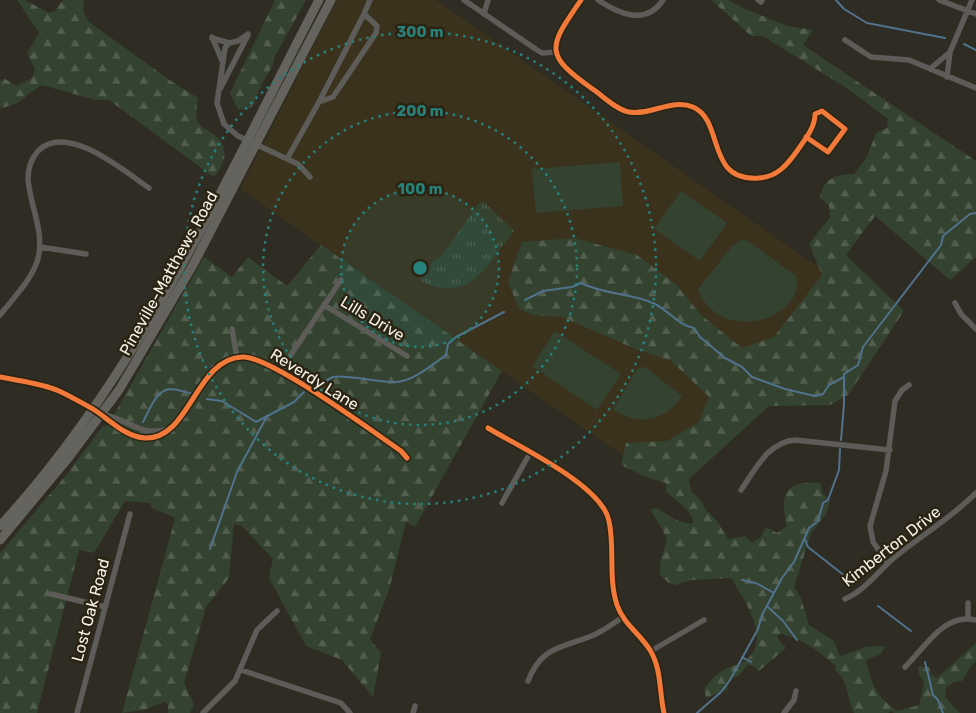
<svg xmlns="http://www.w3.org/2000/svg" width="976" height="713" viewBox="0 0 976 713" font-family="Rubik,sans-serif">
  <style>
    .built { fill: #3a321c }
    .grass { fill: url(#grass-tufts) }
    .forest { fill: url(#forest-firs) }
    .park { fill: #344230 }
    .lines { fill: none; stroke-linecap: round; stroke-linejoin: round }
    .stream { stroke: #51728c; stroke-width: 2 }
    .minor { stroke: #5d5c58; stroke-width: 5.5 }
    .primary { stroke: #65635e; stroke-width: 9 }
    .cycleway-casing { stroke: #2b2413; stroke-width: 8 }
    .cycleway { stroke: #f17a3a; stroke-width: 5 }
    .ring { fill: none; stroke: #26827a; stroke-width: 2.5; stroke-dasharray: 2.5 5 }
    .labels { text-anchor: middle; stroke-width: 5; stroke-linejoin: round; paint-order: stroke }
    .street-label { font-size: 16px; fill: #f6f2e7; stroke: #2b2413 }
    .centre { fill: #26827a; stroke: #2b2413; stroke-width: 2.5 }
    .ring-label { font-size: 15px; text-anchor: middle; font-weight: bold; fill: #26827a; stroke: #2b2413; stroke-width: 5; stroke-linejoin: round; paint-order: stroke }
  </style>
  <defs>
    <pattern id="grass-tufts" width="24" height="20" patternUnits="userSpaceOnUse" patternTransform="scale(1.25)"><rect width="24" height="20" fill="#344230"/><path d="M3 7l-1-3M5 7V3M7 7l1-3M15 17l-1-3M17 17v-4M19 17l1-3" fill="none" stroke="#525e4e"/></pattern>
    <pattern id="forest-firs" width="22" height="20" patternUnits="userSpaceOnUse" patternTransform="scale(1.25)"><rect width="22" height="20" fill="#344230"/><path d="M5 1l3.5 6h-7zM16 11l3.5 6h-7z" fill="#525e4e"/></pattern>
  </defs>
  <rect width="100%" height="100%" fill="#2f2c23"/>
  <path class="built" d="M337,0H436L831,276L678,494L240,189Z"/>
  <path class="grass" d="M483,201L514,231C488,263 468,308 420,280L434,260L441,257L479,203Z"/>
  <path class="forest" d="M17,0H25L49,13L55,11L63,0H84L83,10L88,21L171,81L198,98C197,106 194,118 200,125C203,128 210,131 213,134C230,146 226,161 216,175L212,176L109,100H95L42,85C23,95 25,104 0,108V81L5,79L17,86L32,78L35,69L27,53L39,33Z
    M275,0H306L275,56C273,69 266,75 261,86C257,94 256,101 251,108L238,110L230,93Z
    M711,0H728L743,8L788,26L813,30L803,45L976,161V257L950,280L875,216L846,255L904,311L848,395L830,405L769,406L689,479L691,491L702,501L706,510L717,521L728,539L745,536L752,543L761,537L766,527L777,533L787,526C779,494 785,481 820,483L823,493L830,501L826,514L811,533L794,587L801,598L809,625L834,641L840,656L865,647L885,646L881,654L866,660C872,685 875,696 898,711L919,705L924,683L919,674L918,666L929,667L931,674L937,678L976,643V661L968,670L962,681L954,682L946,688L945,697L960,713H894L891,711L888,713H854C847,699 849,681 835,670L836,666C821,653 800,636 779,634L777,637L786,648L759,671L753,666L747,665L739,676L730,678L727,690L706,698L704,689C712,679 718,671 730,667C735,665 741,664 745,661C773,640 744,600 731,578L692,580L676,585L669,583L660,575V564L667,538L651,510L655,508C668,513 677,525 693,523C692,510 674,500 666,491V483L646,477L621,465L626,443L667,441L699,422L709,397L670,360L638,350L562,317L533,315L519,309L508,282L522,242L574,238L637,255L677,285L700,314L742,348L774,337L822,275L809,244L830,217L829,206L820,198C822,179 837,174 854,174L867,157L876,133L887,128L888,119L848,89L763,36H751Z
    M321,245L502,371L415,527L406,522L389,590L370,639L381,653L373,697L342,660L306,646L269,578L273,559L242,526L234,524L229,578L206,607L184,683L194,705L190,713H168V705L165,702L144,710L122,713L175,518L152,508L150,503L125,501L94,553L79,550L37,713H0V553L67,474L102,427L108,425L204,257L232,277L248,257L287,286Z"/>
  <path class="park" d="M620,162L623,206L536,213L532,169Z
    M681,191L727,223L700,261L654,229Z
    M742,240L748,241L796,276C807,321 717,345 698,289L732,246Z
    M555,331L621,374L597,410L532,366Z
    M645,367L682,396C666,421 637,427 613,409L638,368Z"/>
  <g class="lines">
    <path class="stream" d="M836,0L844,9L867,23L945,38
      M964,44L976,50
      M525,300L543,291L572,287L581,283C605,295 632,293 655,304C669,311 678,325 694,328L700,337L725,358L742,367L752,377L785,389L815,396L823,394L829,385L844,377
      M312,389C319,385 326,380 333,377C342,374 382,383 394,382C412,382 432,365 446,355L448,344L456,337L504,312
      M207,399L222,401L256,422L294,402L304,392
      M143,422C149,411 156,390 170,389C177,389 184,392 190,393
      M841,440L844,404V374L858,365L863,347L941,245L943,236L970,214L976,213
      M805,539L808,547L850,580
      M210,549L237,472L267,416
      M742,580L756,583L774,593
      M878,606L911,631
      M768,607L783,621L797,640
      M742,657L751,662
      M925,662L933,695L938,700L943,713
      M697,713L721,692L730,680L758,629L762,615L782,578L794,562L809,528L818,521L823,503L828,500L839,470L840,449"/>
    <path class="minor" d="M464,0L537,50L542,53L556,52
      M581,0C548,48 543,54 594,90C604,97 617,110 629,112C650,116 672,98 693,107C725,121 705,182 759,178C777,177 787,165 797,151C805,139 815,128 815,114L822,111L845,129L828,152L806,137
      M598,0C619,14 646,26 663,0
      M758,0L761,2L762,0
      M939,0L976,14
      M484,14L488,0
      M248,34L238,41L229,43L225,48L217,103L224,124L238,136L298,164L310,177
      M212,37L223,63
      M212,38L229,43
      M845,40L871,57L909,60L976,88
      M930,69L950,52
      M947,77L950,52L972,0
      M220,89L248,35
      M319,102L364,14
      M287,159L319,102L333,97L376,33L377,26L364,14L370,0
      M40,247L86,254
      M955,303L961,314L976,329
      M324,305L407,356
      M0,315C14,297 35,277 39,254C43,228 30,205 28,179C28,168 31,159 38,151C67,122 124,171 149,188
      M232,329L237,358
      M280,371L341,280
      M0,377C19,381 41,383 59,391C70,396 82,403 93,409C109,419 125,437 145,438C190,440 195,359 242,357C269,355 373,432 401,451L407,458
      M100,414C126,417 136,436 166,430
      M488,428C519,447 602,485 609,521C615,548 608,578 617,605C623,623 640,634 650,650C662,670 659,692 664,713
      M741,490C755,470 768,442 795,440L890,450
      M502,503L530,453
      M888,563L873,542L870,526L886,471L895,401L902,390L909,385
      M51,594L105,607
      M845,599C866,590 878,571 895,557C922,535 951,518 976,493
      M968,618V603
      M651,651L704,620
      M905,667C925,648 944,612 976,620
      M241,670L341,703L350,713
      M528,681C541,648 559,648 589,637C601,633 612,624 623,617
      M77,713L130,514
      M203,713L235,681L257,630L277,611
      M413,713L415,706
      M784,713L794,700L796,691"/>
    <path class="primary" d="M0,526C140,374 225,181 319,0
      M0,540L69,457L119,390L193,265L331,0"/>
    <defs>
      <path id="cycleway" d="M581,0C548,48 543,54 594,90C604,97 617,110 629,112C650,116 672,98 693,107C725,121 705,182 759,178C777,177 787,165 797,151C805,139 815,128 815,114L822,111L845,129L828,152L806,137
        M0,377C19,381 41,383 59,391C70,396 82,403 93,409C109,419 125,437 145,438C190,440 195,359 242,357C269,355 373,432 401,451L407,458
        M488,428C519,447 602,485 609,521C615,548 608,578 617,605C623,623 640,634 650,650C662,670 659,692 664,713"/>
    </defs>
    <use href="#cycleway" class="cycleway-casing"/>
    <use href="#cycleway" class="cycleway"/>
  </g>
  <circle cx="420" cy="268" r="79" fill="#26827a" fill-opacity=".12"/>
  <g class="ring">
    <circle cx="420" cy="268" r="79"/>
    <circle cx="420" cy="268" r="157"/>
    <circle cx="420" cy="268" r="236"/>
  </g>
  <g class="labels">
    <g class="street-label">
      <text transform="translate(168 273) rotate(-61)" y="6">Pineville-Matthews Road</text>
      <text transform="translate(373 318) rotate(31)" y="6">Lills Drive</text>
      <text transform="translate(315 379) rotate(32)" y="6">Reverdy Lane</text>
      <text transform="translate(891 546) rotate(-38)" y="6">Kimberton Drive</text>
      <text transform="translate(90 610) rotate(-75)" y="6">Lost Oak Road</text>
    </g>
  </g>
  <circle cx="420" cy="268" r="8" class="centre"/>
  <g class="ring-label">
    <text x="420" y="37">300 m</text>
    <text x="420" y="116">200 m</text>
    <text x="420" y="194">100 m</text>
  </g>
</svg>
